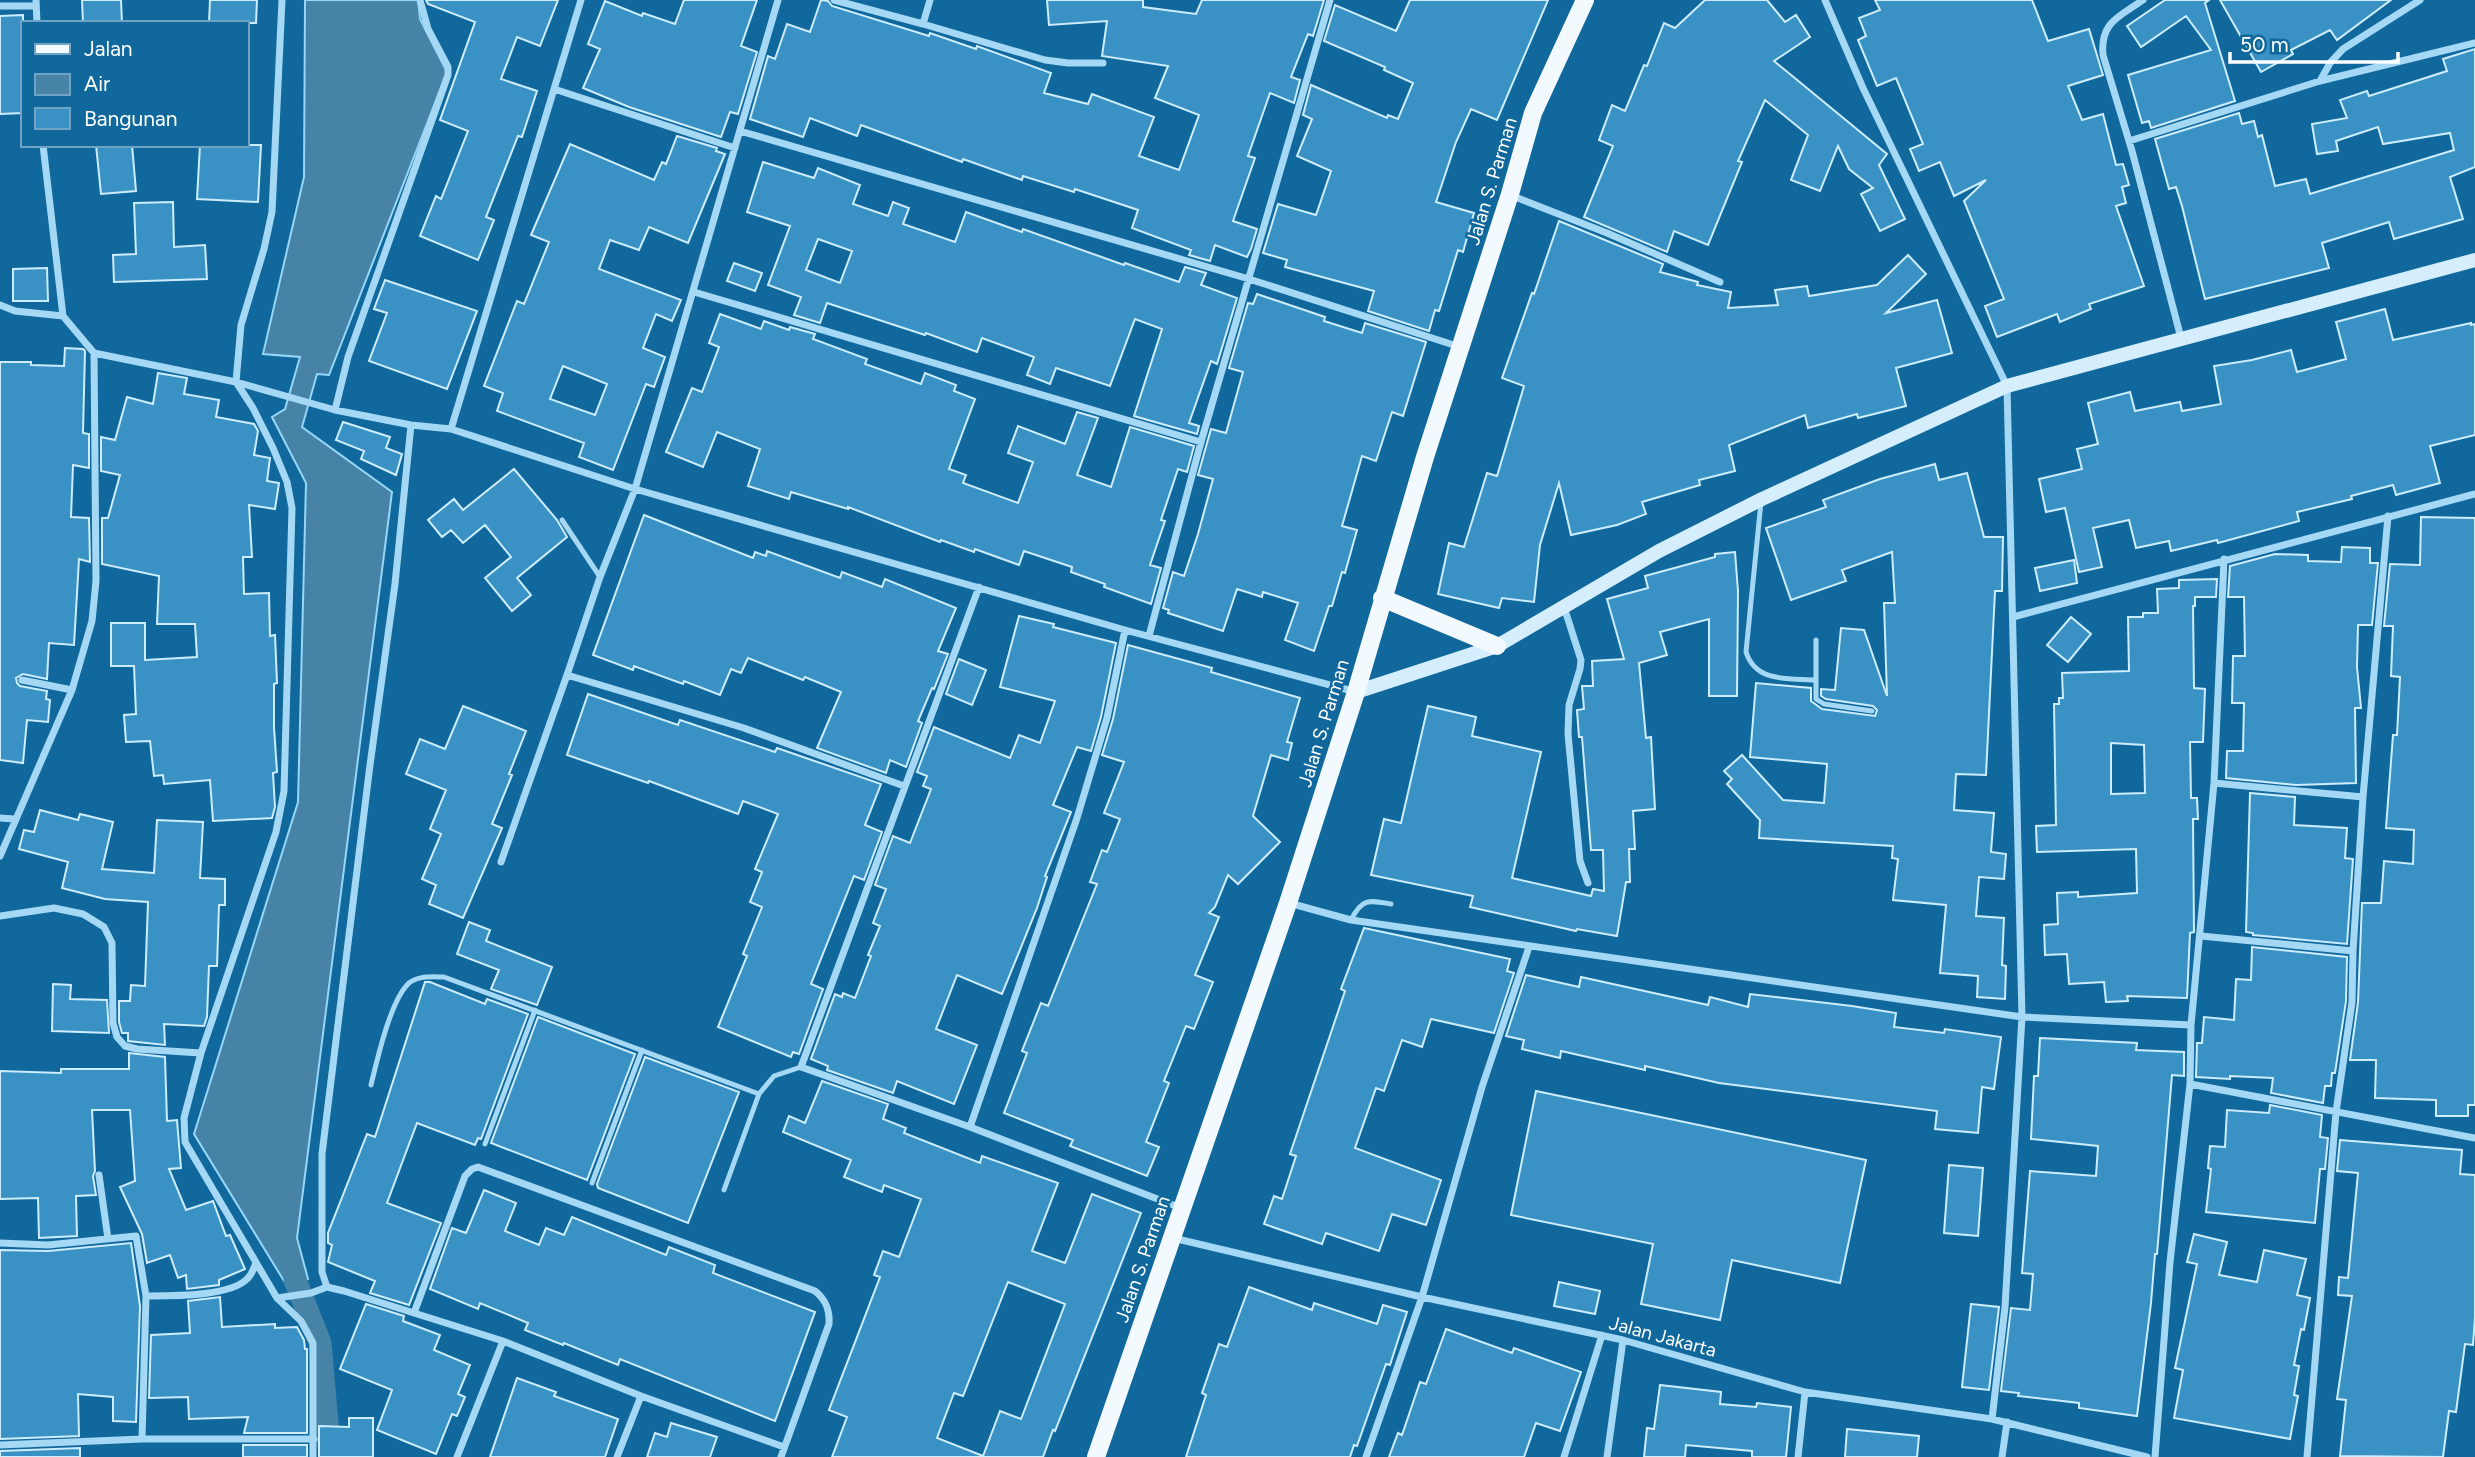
<svg xmlns="http://www.w3.org/2000/svg" width="2475" height="1457" viewBox="0 0 2475 1457" font-family="Figtree,sans-serif">
  <style>
    .water { fill: #4683a7; stroke: #96d7f8; stroke-width: 2 }
    .lines { fill: none; stroke-linecap: round; stroke-linejoin: round }
    .canal { stroke: #4683a7; stroke-width: 23 }
    .building { fill: #3992c3; stroke: #cdedfe; stroke-width: 2; fill-rule: evenodd }
    .service { stroke: #a5d8f5; stroke-width: 5 }
    .minor { stroke: #a5d8f5; stroke-width: 7 }
    .secondary { stroke: #d5eefd; stroke-width: 14 }
    .primary { stroke: #f2faff; stroke-width: 18 }
    .labels { text-anchor: middle; stroke-width: 5; stroke-linejoin: round; paint-order: stroke }
    .street-label { font-size: 19px; fill: #fff; stroke: #10689c }
  </style>
  <rect width="100%" height="100%" fill="#10689c"/>
  <path class="water" d="M305,0H418L420,19L447,72L329,375L317,374L302,427L392,492L297,1238L308,1279L284,1281L194,1134L298,802L306,483L272,417L285,409L300,357L263,354L304,177Z"/>
  <g class="lines">
    <path class="canal" d="M295,1280L320,1343L330,1457"/>
  </g>
  <path class="building" d="M82,0H121L122,23H83Z
    M210,0H257L256,23H209Z
    M426,0H558L540,46L517,37L501,79L537,91L522,137L518,136L486,217L494,220L478,260L420,236L436,196L441,199L468,131L440,120L475,22L428,4Z
    M684,0H757L741,46L757,52L738,114L730,112L721,137L629,107L583,88L600,49L588,44L605,1L642,16L643,13L675,24Z
    M821,0L828,1L832,6L929,36L930,33L976,49L977,46L1051,73L1044,93L1088,104L1092,94L1154,117L1139,156L1179,170L1199,115L1155,98L1168,66L1102,56L1107,21L1049,25L1047,0H1143V7L1196,14L1202,0H1324L1313,36L1308,34L1291,77L1300,80L1294,103L1270,93L1248,156L1255,158L1233,221L1257,229L1251,249L1247,257L1215,245L1210,261L1189,255L1191,250L1132,228L1138,210L1075,189L1074,192L1023,176L1022,180L963,159L962,162L861,125L857,136L810,118L803,137L750,119L768,56L775,59L787,24L810,32Z
    M1410,0H1548L1497,120L1471,109L1456,142L1436,202L1474,213L1463,252L1458,250L1439,311L1435,310L1429,331L1368,311L1374,291L1285,267L1287,260L1263,253L1278,204L1316,215L1331,171L1297,156L1312,119L1303,115L1311,85L1387,118L1388,115L1398,119L1413,83L1384,70L1385,67L1324,41L1335,5L1396,31Z
    M1705,0H1767L1785,22L1796,15L1810,37L1774,61L1887,154L1879,165L1905,219L1880,231L1861,194L1873,188L1849,169L1838,146L1820,191L1791,180L1808,135L1765,100L1738,161L1742,162L1708,245L1674,231L1667,252L1584,217L1613,146L1599,140L1612,105L1625,111L1644,65L1647,66L1664,23L1675,28Z
    M1875,0H2032L2048,41L2089,29L2103,75L2068,86L2082,120L2103,114L2116,165L2123,164L2129,185L2122,187L2126,203L2116,206L2144,286L2089,304L2091,309L2060,322L2057,314L1997,337L1985,306L2004,299L1964,201L1986,180L1954,196L1940,162L1919,171L1910,149L1923,144L1896,78L1877,86L1858,40L1866,36L1859,18L1880,10Z
    M2165,0H2209L2205,3L2235,101L2151,128L2149,121L2142,123L2128,75L2211,50L2186,16L2141,47L2127,26Z
    M2220,0H2391L2337,40L2330,30L2291,50L2293,54L2261,72Z
    M23,15V113L0,114V16Z
    M2475,49V167L2450,177L2463,219L2394,239L2389,222L2322,243L2329,268L2205,299L2182,206L2176,187L2169,189L2155,139L2239,113L2242,124L2254,121L2258,137L2262,135L2275,186L2306,179L2310,194L2454,150L2450,133L2383,144L2378,127L2336,141L2338,151L2317,154L2312,124L2347,118L2340,100L2367,91L2369,96L2447,71L2443,59Z
    M677,136L717,148L716,151L725,154L688,243L649,227L639,250L610,240L599,269L681,300L672,321L656,314L643,348L665,357L654,387L646,384L613,470L579,457L584,443L497,411L503,393L484,386L517,301L524,304L549,242L531,235L570,144L654,180L662,162L666,164ZM563,366L607,384L595,415L550,399Z
    M96,145H132L136,191L101,194Z
    M200,145H261L258,202L197,199Z
    M763,162L814,178L818,168L860,185L853,204L888,216L893,202L909,208L903,224L955,242L966,212L1022,232L1023,229L1124,265L1125,263L1179,282L1185,267L1206,273L1201,285L1237,298L1217,364L1211,361L1189,423L1199,426L1197,434L1134,416L1162,329L1135,319L1110,386L1056,368L1050,384L1027,375L1034,357L982,338L977,352L926,333L925,335L827,303L820,323L794,315L801,297L768,285L790,226L747,212ZM818,239L852,251L840,283L806,270Z
    M173,202L174,247L205,245L207,279L114,282L113,255L136,254L134,203Z
    M1559,221L1663,264L1660,272L1698,282L1697,285L1731,292L1728,308L1778,305L1775,290L1807,286L1809,296L1877,285L1908,255L1926,274L1886,313L1937,300L1952,353L1896,368L1906,406L1858,418L1857,414L1808,428L1805,415L1729,445L1735,471L1699,480L1700,485L1642,502L1646,514L1617,525L1571,535L1559,483L1540,545L1534,602L1502,598L1499,608L1438,594L1449,543L1464,547L1487,473L1497,476L1524,386L1502,378L1532,293L1534,294Z
    M734,263L762,273L755,291L727,281Z
    M47,268L48,301H13V269Z
    M385,280L477,311L447,389L369,361L387,313L374,309Z
    M1257,294L1325,317L1324,321L1362,333L1365,323L1426,342L1403,416L1392,412L1376,461L1362,456L1342,526L1357,530L1345,573L1342,572L1332,606H1329L1314,651L1285,640L1298,603L1263,592L1262,597L1237,589L1223,631L1168,613L1169,610L1163,608L1173,572L1184,576L1198,534L1213,479L1198,475L1211,429L1226,433L1243,372L1229,368L1248,303L1253,304Z
    M2385,309L2393,340L2471,323V325L2475,324V435L2430,446L2440,483L2396,495L2393,485L2351,496L2352,499L2297,512L2299,521L2218,543L2217,540L2171,551L2169,541L2136,548L2129,520L2093,528L2102,567L2079,572L2065,508L2046,512L2039,479L2082,469L2077,449L2098,444L2088,403L2130,392L2135,411L2180,402L2182,411L2221,404L2214,366L2252,360L2291,350L2297,372L2346,359L2336,322Z
    M720,314L761,329L764,321L789,330L790,327L815,334L813,339L867,359L865,364L921,384L925,373L956,385L954,391L975,399L949,469L966,475L963,483L1018,503L1033,462L1008,453L1018,426L1065,444L1077,412L1098,418L1077,475L1111,487L1130,427L1194,446L1187,472L1178,469L1161,520L1165,521L1150,565L1161,568L1151,604L1104,587L1105,584L1071,572L1072,567L1024,551L1019,565L975,549L974,552L941,540L940,542L848,507V509L791,492L789,499L748,486L760,449L717,432L703,467L666,452L692,388L702,392L719,347L709,343Z
    M65,348L83,349L85,351L83,433L89,434V468L73,465L71,517L89,518L90,562L79,559L74,645L49,643L47,679L23,674L16,678L17,683L20,686L47,691L46,699L50,700L48,722L27,720L23,763L0,760V362H31V365L64,366Z
    M158,373L187,378L184,394L219,400L216,417L254,424L258,431L254,455L270,458L267,481L279,483L275,509L249,505L252,557H243L244,594L269,593L270,636L275,635L277,683L274,684V727L277,772L273,773L275,807L272,818L213,821L210,780L164,784L163,775L154,776L150,741L126,742L124,715L136,714L134,666H111V623H145V660L197,657L195,624H157L159,576L102,564V518H108L120,475L101,471V437L115,440L127,397L153,404Z
    M343,422L390,437L386,448L402,454L396,475L361,459L364,451L336,440Z
    M1935,464L1939,480L1967,473L1984,537H2003L2002,591H1995L1986,775L1956,774L1954,810L1994,813L1991,852L2006,854L2004,879L1979,877L1976,916L2004,918L2002,965L2006,966L2005,999L1977,997L1978,976L1940,973L1946,905L1893,900L1898,859L1892,858L1893,846L1759,838L1760,820L1727,784L1732,779L1724,771L1742,755L1783,800L1824,803L1827,764L1750,757L1756,683L1811,688V701L1822,709L1875,716L1877,710L1873,706L1826,699L1821,696V689L1835,690L1841,628L1864,630L1887,696L1884,603H1895L1892,552L1842,570L1846,581L1791,600L1766,528L1826,507L1823,500L1880,479Z
    M514,469L557,520L567,537L517,578L531,595L512,611L485,578L511,557L485,525L463,543L451,530L442,537L428,520L454,499L463,510Z
    M644,515L753,558L755,552L766,556L767,551L840,578L842,572L882,587L885,579L956,608L938,651L948,654L934,689L932,688L918,721L922,723L906,767L890,760L886,773L817,748L841,692L805,677L803,680L748,658L741,673L731,669L720,695L684,681L683,684L634,666L633,670L593,655Z
    M2421,517L2475,518V1105H2468V1116H2436V1100L2375,1098L2376,1060H2350L2358,1002L2362,903H2381L2384,861L2413,864L2414,830L2386,828L2393,735H2397L2400,677L2391,676L2393,626H2384L2390,564L2420,565Z
    M2342,547L2370,548V563H2378L2372,625H2358L2357,667L2361,708H2355L2356,783L2296,785L2226,778L2227,751H2243L2244,703H2232L2233,656H2245L2244,597H2228L2230,566L2275,554L2308,555V561L2341,562Z
    M1735,552L1738,591L1737,696H1709V619L1660,632L1667,655L1639,663L1646,738L1651,737L1655,809L1633,811L1635,849H1629L1630,882H1626L1617,936L1577,929L1576,931L1470,907L1473,896L1371,875L1384,819L1401,823L1428,706L1476,717L1472,736L1541,752L1512,878L1591,896L1593,889L1604,891L1603,850H1591L1582,737H1579L1577,710L1584,709L1582,686H1593L1592,661L1624,659L1607,599L1648,588L1645,576L1715,557V554Z
    M2074,560L2077,583L2040,591L2035,568Z
    M2217,579L2216,597H2195V606H2193L2194,688L2205,689L2203,742H2190L2191,798H2197L2198,819H2193L2194,932L2190,933L2187,998L2127,996L2128,1001L2106,1002L2104,982L2069,984L2067,954L2045,955L2044,925L2058,924L2057,893L2078,892V897L2137,893L2136,849L2037,852L2036,826L2056,825L2054,704H2059V698H2063L2062,673L2129,671L2128,617H2143V613H2158L2157,589L2179,588V580ZM2111,743L2144,745L2145,793L2111,794Z
    M1019,616L1054,624L1053,627L1116,643L1101,717L1091,751L1077,747L1053,805L1071,812L1045,876L1047,877L1037,908L1002,994L957,975L936,1029L977,1045L954,1104L897,1081L893,1093L827,1070L828,1066L811,1059L835,994L842,997L843,993L855,998L871,956L868,955L880,926L873,923L886,889L875,885L893,836L910,843L931,789L923,786L927,776L917,772L934,727L1010,758L1019,735L1040,743L1055,701L1000,687Z
    M2071,617L2091,634L2068,662L2047,645Z
    M1128,645L1212,668L1211,672L1300,698L1287,742L1292,743L1288,760L1271,755L1253,816L1280,842L1238,884L1228,875L1215,907L1209,913L1219,917L1195,975L1213,982L1194,1029L1186,1026L1164,1081L1169,1083L1146,1142L1159,1147L1147,1176L1070,1146L1073,1140L1004,1113L1027,1053L1022,1051L1041,1003L1048,1006L1097,884L1090,882L1102,850L1107,852L1120,819L1104,813L1124,762L1102,755L1113,719Z
    M959,659L986,670L972,705L946,694Z
    M588,694L678,725L680,720L775,752L777,748L881,784L865,825L882,832L864,880L854,876L811,984L823,989L799,1054L793,1052L791,1057L718,1027L747,956L743,954L762,907L750,902L762,872L755,869L778,814L743,801L738,814L649,781L648,783L567,755Z
    M463,706L526,731L509,774L512,775L492,824L502,828L463,918L429,904L436,885L422,879L441,834L430,829L446,790L406,774L420,739L445,749Z
    M2250,793L2295,797L2294,825L2347,828L2345,858L2353,859L2347,944L2253,935V933L2246,932Z
    M40,810L78,820L80,814L113,822L102,869L154,873L157,820L203,822L200,878L225,879V905H219L217,966H209L207,1017L204,1026L164,1024L165,1045L128,1041V1033H122L119,1022V1001H130L131,985L145,986L148,902L105,899L62,888L68,862L19,849L24,830L34,832Z
    M469,922L490,930L486,941L552,967L537,1005L491,989L499,970L457,954Z
    M1364,928L1510,959L1507,971L1514,973L1494,1033L1431,1019L1422,1047L1402,1040L1384,1091L1376,1088L1355,1148L1441,1180L1426,1225L1392,1214L1379,1251L1326,1233L1322,1244L1264,1224L1274,1196L1282,1199L1296,1156L1290,1154L1345,991L1341,989Z
    M2252,947L2347,957L2346,1001L2335,1073H2332L2331,1086H2325L2323,1103L2271,1093L2273,1078L2230,1076V1079L2196,1077L2197,1043H2202L2204,1017L2234,1020L2236,979L2251,980Z
    M1526,975L1579,987L1581,977L1708,1005L1710,997L1748,1007L1750,994L1852,1006L1896,1013L1894,1027L1944,1033L1945,1029L2001,1037L1994,1089L1982,1087L1978,1133L1935,1129L1937,1111L1719,1083L1645,1066V1070L1561,1051L1560,1058L1522,1049L1524,1040L1506,1036Z
    M425,982H430L485,1004L487,999L528,1014L481,1139L478,1138L475,1145L417,1123L387,1203L441,1223L409,1305L370,1293L375,1281L328,1262L332,1245L328,1243V1233L367,1134L375,1137Z
    M53,984L71,985L70,999L107,1000L109,1033L52,1031Z
    M538,1017L635,1054L587,1180L491,1143Z
    M2040,1038L2137,1043L2136,1050L2184,1052V1076L2172,1075L2157,1254H2155L2151,1303L2137,1416L2079,1408V1403L2018,1396L2019,1393L2001,1391L2011,1308L2030,1310L2033,1274L2022,1273L2030,1171L2096,1176L2098,1146L2031,1139L2034,1076H2038Z
    M129,1053L165,1057L167,1121L177,1120L181,1168L169,1169L186,1210L213,1201L226,1236L230,1235L245,1269L219,1280V1285L187,1289L186,1275L178,1278L170,1255L147,1263L142,1234L120,1187L135,1181L130,1110H92L95,1171L93,1176L96,1195L76,1196L77,1236L39,1238L38,1198L0,1199V1071L61,1073V1069H129Z
    M645,1057L739,1092L688,1223L598,1188L597,1184Z
    M822,1081L888,1104L883,1119L906,1128L904,1133L980,1163L982,1156L1058,1183L1032,1251L1065,1263L1092,1194L1141,1213L1055,1431L1053,1430L1043,1457H832L847,1417L829,1410L880,1277L874,1275L883,1251L899,1257L921,1199L884,1185L882,1192L844,1177L851,1160L783,1132L789,1116L805,1123ZM1008,1282L1065,1304L1021,1419L1000,1411L983,1456L937,1438L954,1393L963,1396Z
    M1536,1091L1866,1160L1840,1283L1732,1260L1720,1320L1641,1304L1653,1244L1511,1215Z
    M2270,1105L2322,1115L2320,1137L2328,1138L2325,1169H2320L2315,1223L2206,1212L2211,1169L2208,1168L2210,1146L2225,1147L2227,1110L2269,1113Z
    M2340,1140L2462,1150L2460,1174L2475,1175V1317L2473,1345L2465,1344L2456,1412L2449,1411L2443,1457L2340,1456L2346,1400L2337,1399L2352,1296L2338,1295L2339,1277L2348,1278L2358,1173L2337,1171Z
    M1949,1165L1983,1168L1978,1236L1944,1233Z
    M484,1190L516,1203L505,1231L539,1245L546,1228L564,1235L572,1217L666,1255L669,1247L715,1265L713,1273L815,1312L775,1421L620,1359L618,1365L564,1343L563,1345L525,1330L528,1323L480,1303L478,1309L430,1289L452,1228L466,1233Z
    M2194,1234L2227,1242L2219,1275L2257,1282L2264,1250L2306,1259L2297,1295L2310,1298L2304,1330L2301,1329L2294,1365L2299,1366L2294,1395L2298,1396L2290,1439L2174,1418L2183,1370L2175,1368L2197,1264L2187,1262Z
    M131,1243L140,1306L136,1422L113,1421V1397L78,1394L79,1436L0,1439V1250L48,1251Z
    M1559,1282L1600,1291L1595,1314L1554,1306Z
    M1249,1287L1312,1310L1314,1303L1377,1324L1383,1305L1407,1312L1390,1365L1386,1364L1357,1446L1354,1445L1350,1457H1186L1206,1395L1202,1393L1219,1344L1227,1347Z
    M220,1297L222,1327L275,1324V1328L297,1327L304,1340L305,1349H307V1433H244L248,1417L189,1419L188,1397L149,1398L151,1335L190,1333L188,1301Z
    M366,1304L404,1316L403,1321L440,1335L434,1350L470,1365L458,1394L465,1397L457,1416L452,1414L436,1454L377,1430L392,1390L340,1369Z
    M1971,1304L1999,1307L1989,1390L1962,1387Z
    M1446,1329L1512,1353L1514,1348L1581,1372L1560,1431L1536,1423L1524,1457H1389L1398,1433L1402,1435L1420,1382L1426,1384Z
    M517,1378L556,1392L554,1396L618,1419L605,1457H490Z
    M1660,1385L1721,1392L1720,1404L1756,1407L1757,1403L1791,1407L1786,1457H1752V1451L1686,1445L1685,1457H1644L1647,1428L1654,1429Z
    M349,1418H373V1457H319V1426L349,1427Z
    M671,1423L717,1437L710,1457H647L655,1433L667,1437Z
    M1847,1429L1919,1436L1917,1457H1845Z
    M243,1445H307V1457H243Z
    M80,1448V1457H0V1451Z"/>
  <g class="lines">
    <path class="service" d="M1761,502L1746,652C1756,683 1788,678 1816,680
      M562,520L600,577
      M1816,640V699L1824,704L1872,711
      M1351,920C1362,898 1369,900 1391,904
      M371,1085C377,1060 390,1003 407,985C416,975 432,977 444,977L759,1094L774,1076L801,1067
      M485,1144L535,1010
      M592,1183L642,1050
      M724,1190L759,1094"/>
    <path class="minor" d="M36,0L37,23
      M282,0L272,212L264,249L241,325L236,382L253,408L273,448L287,482L292,508L284,791L276,832L201,1053L184,1118L185,1142L277,1298L301,1321L313,1343V1457
      M834,0L923,24L930,0
      M1825,0L1863,88L2007,386L2022,1017L2005,1307L1992,1419
      M2143,0C2119,17 2100,22 2103,55L2132,151L2181,338
      M0,6H36
      M923,24L1045,60L1068,63H1103
      M2320,81L2330,63L2343,49L2420,0
      M554,89L735,148
      M740,131L1249,279L1460,347
      M2129,141L2320,81L2475,43
      M43,145L63,316L94,353L236,382L335,410L411,425L451,429L635,489L1125,630L1356,692
      M1510,195L1607,233L1720,282
      M694,292L1201,442
      M0,305L15,311L63,316
      M335,410L348,357L448,75V67L428,29L420,0
      M451,429L581,0
      M979,587L801,1067L970,1127L1181,1208
      M1564,607L1581,660L1580,669L1569,705L1568,734L1580,861L1588,883
      M2013,617L2475,494
      M1149,636L1201,442L1330,0
      M567,675L600,577L635,489L778,0
      M22,680L72,690
      M2214,783L2363,797
      M0,818L14,819
      M0,856L72,690L92,621L96,581L94,353
      M501,862L567,675L744,728L904,786
      M1289,903L1351,920L2022,1017L2191,1025
      M0,916L54,908L83,914L104,927L112,943L113,1023L117,1037L125,1046L137,1049L201,1053
      M2201,936L2353,951
      M2190,1084L2475,1138
      M970,1127L1077,818L1107,718L1125,630
      M99,1175L108,1239
      M1173,1238L1422,1297L1623,1340L1805,1392L1992,1419L2147,1457
      M0,1243L48,1245L136,1236L146,1296L142,1439H314
      M327,1287L322,1272V1154L370,765L395,584L411,425
      M146,1296C171,1296 231,1297 248,1278C252,1274 254,1268 256,1263
      M277,1298L311,1293L327,1287L344,1291L503,1341L641,1396L784,1447
      M414,1313L465,1176L472,1169L478,1167L815,1291C826,1300 830,1310 829,1324L781,1457
      M0,1445L142,1439
      M457,1457L503,1341
      M617,1457L641,1396
      M1366,1457L1422,1297L1482,1087L1529,947
      M1564,1457L1602,1335
      M1607,1457L1623,1340
      M1798,1457L1805,1392
      M2002,1457L2007,1422
      M2155,1457L2170,1262L2190,1084L2191,1025L2214,783L2224,559
      M2307,1457L2336,1112L2352,1002L2353,951L2363,797L2388,516"/>
    <path class="secondary" d="M1356,692L1497,646L1659,551L1762,499L2007,386L2475,260"/>
    <path class="primary" d="M1382,598L1497,646
      M1096,1457L1288,903L1356,692L1425,457L1510,194L1533,113L1585,0"/>
  </g>
  <g class="labels">
    <g class="street-label">
      <text transform="translate(1491 181) rotate(-73)" y="7">Jalan S. Parman</text>
      <text transform="translate(1323 723) rotate(-73)" y="7">Jalan S. Parman</text>
      <text transform="translate(1142 1259) rotate(-71)" y="7">Jalan S. Parman</text>
      <text transform="translate(1663 1336) rotate(15)" y="7">Jalan Jakarta</text>
    </g>
  </g>
  <rect x="21" y="21" width="228" height="126" fill="#10689c" stroke="#70a4c4" stroke-width="2"/>
  <rect x="35" y="44" width="35" height="10" fill="#f2faff" stroke="#70a4c4" stroke-width="2"/>
  <text x="84" y="56" font-size="21" fill="#ffffff">Jalan</text>
  <rect x="35" y="74" width="35" height="21" fill="#4683a7" stroke="#70a4c4" stroke-width="2"/>
  <text x="84" y="91" font-size="21" fill="#ffffff">Air</text>
  <rect x="35" y="108" width="35" height="21" fill="#3992c3" stroke="#70a4c4" stroke-width="2"/>
  <text x="84" y="126" font-size="21" fill="#ffffff">Bangunan</text>
  <path d="M2230 52v10h168v-10" fill="none" stroke="#ffffff" stroke-width="3.5"/>
  <text x="2240" y="52" font-size="21" fill="#ffffff" stroke="#10689c" stroke-width="5" paint-order="stroke">50 m</text>
</svg>
